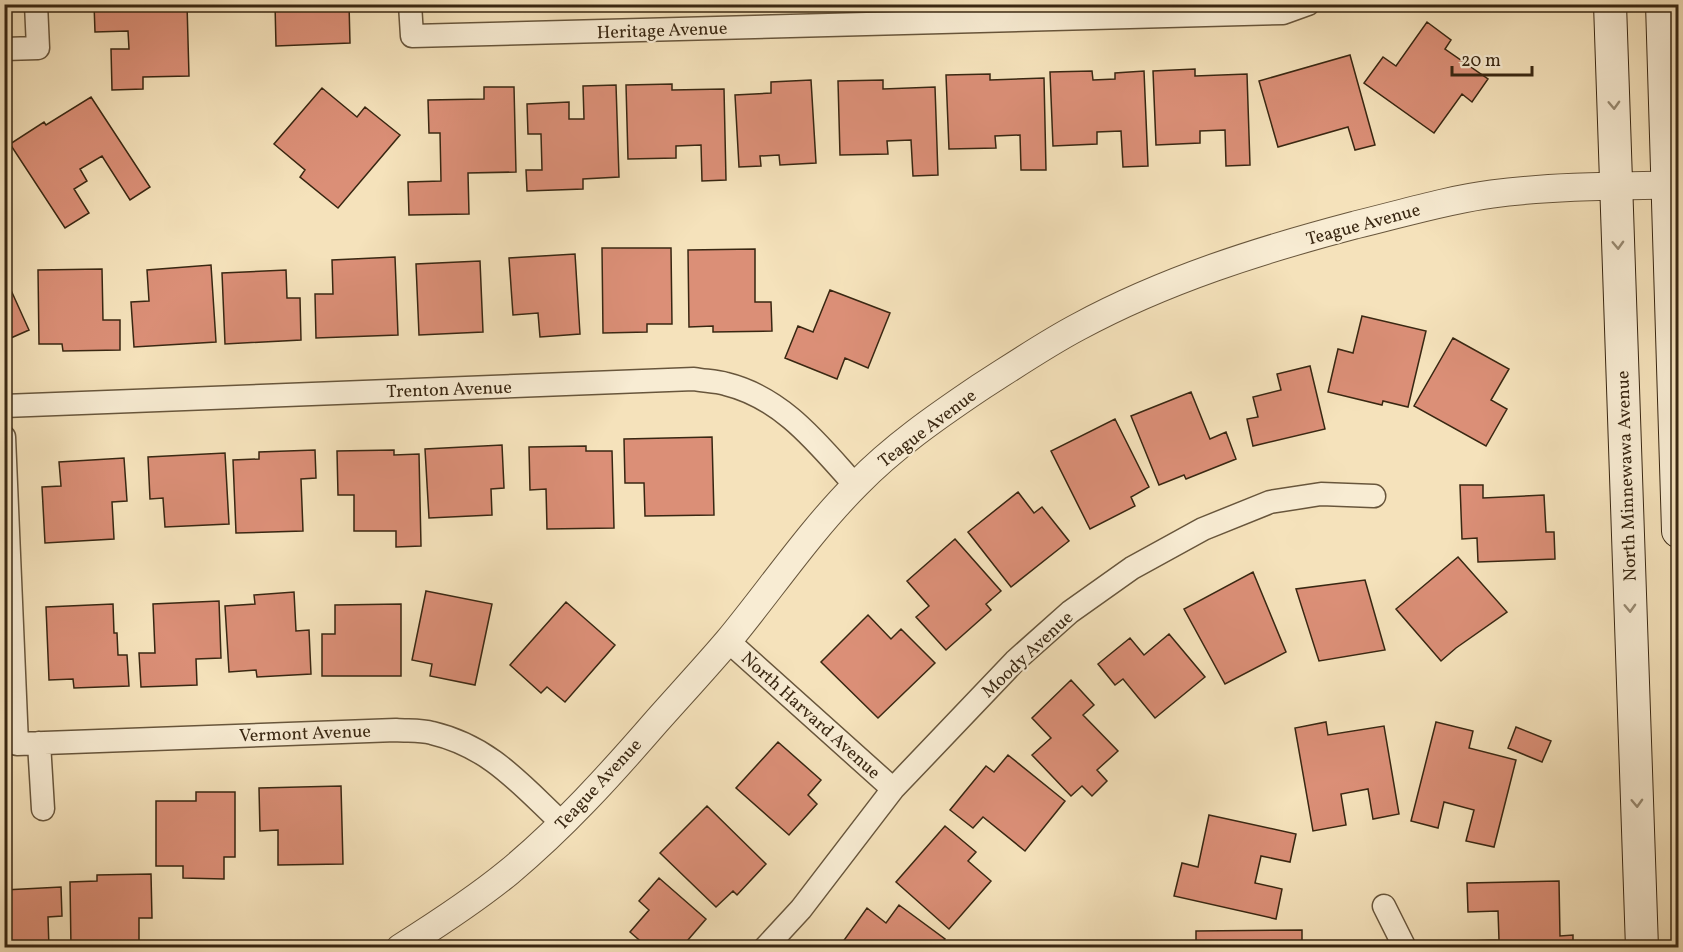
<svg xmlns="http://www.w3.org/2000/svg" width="1683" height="952" viewBox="0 0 1683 952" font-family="Vollkorn,serif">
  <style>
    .building { fill: #db8f77; stroke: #392712; stroke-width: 1.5 }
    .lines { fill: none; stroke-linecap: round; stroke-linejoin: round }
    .minor-casing { stroke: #68563c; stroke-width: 25 }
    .tertiary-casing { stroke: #68563c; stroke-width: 29 }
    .secondary-casing { stroke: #392712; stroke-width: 34 }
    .minor { stroke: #f8ecd3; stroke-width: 22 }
    .tertiary { stroke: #f8ecd3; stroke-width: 27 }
    .secondary { stroke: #f8ecd3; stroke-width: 32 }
    .oneway { stroke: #988a72 }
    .labels { text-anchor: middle; stroke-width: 4.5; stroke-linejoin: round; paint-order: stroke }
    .street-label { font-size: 18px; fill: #392712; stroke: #f8ecd3 }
  </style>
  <rect width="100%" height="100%" fill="#f5e2bb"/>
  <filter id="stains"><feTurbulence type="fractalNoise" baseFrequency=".00333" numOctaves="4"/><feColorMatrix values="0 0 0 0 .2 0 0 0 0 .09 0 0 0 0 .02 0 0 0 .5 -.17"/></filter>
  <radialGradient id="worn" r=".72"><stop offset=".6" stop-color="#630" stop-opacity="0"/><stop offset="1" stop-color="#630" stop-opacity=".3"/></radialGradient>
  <path class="building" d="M94,4H187L189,76L143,77V89L112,90L111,49H129L128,31L95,32Z
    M275,4H349L350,43L276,46Z
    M1427,22L1451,40L1445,49L1488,79L1472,102L1462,94L1434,133L1364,83L1383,57L1396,66Z
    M1350,55L1375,145L1355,150L1348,127L1278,147L1259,81Z
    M1195,69V76L1247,74L1250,165L1226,166L1225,130L1200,131V143L1156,145L1153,71Z
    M1092,71L1093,80L1115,79V73L1144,71L1148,166L1123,167L1121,131L1097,132V144L1053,146L1050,72Z
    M990,74V80L1044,78L1046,170H1021L1020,135L995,136L996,148L949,149L946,75Z
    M811,80L816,163L780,165L779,155L760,156L761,166L739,167L735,95L771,93V82Z
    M883,80V89L935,87L938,175L913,176L911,140L887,141L888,154L840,155L838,81Z
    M672,84V90L724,89L726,180L702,181L701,145L676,146V158L628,159L626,85Z
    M616,85L619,177L583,179V189L527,191L526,170H542L541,134H528L527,104L569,102V119H584L583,86Z
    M484,87H514L516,172L468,173L469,214L409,215L408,182L441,181L440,133H429L428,100L484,99Z
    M322,88L357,117L365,107L400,135L338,208L300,177L305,170L274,144Z
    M91,97L150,187L130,200L102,156L80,169L87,181L74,189L89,213L65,228L10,144L44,122L46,125Z
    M602,248H671L672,324H647V332L603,333Z
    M755,249V302H771L772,331L713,332V326L689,327L688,250Z
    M575,254L580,334L540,337L538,313L513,315L509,258Z
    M395,257L398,335L316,338L315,294H333L332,260Z
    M480,261L483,332L419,335L416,264Z
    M211,265L216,342L134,347L131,302L149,301L147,270Z
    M102,269L103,320H120V350L63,351L62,344H39L38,270Z
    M286,270L287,298H300L301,340L225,344L222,273Z
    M10,288L29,330L4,341V291Z
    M830,290L890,313L868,368L845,358L837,379L785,358L798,326L813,332Z
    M1362,316L1426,331L1408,407L1383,401L1382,405L1328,392L1338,349L1353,353Z
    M1453,338L1509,369L1491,400L1507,409L1486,446L1414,406Z
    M1310,366L1325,429L1253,446L1247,419L1258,417L1253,397L1281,390L1277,374Z
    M1191,392L1210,439L1226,432L1236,459L1186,479L1184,475L1159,485L1131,416Z
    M1115,419L1149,487L1131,497L1135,506L1090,529L1051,451Z
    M712,437L714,515L645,516L644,483H625L624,439Z
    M502,445L504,488L491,489L492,515L429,518L425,449Z
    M586,446V451H612L614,528L547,529L546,489L530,490L529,447Z
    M315,450L316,478L301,479L303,531L236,533L233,460L259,459V452Z
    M394,450V455L419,454L421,546L396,547V531H354V495H338L337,451Z
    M225,453L229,524L165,527L163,498L150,499L148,457Z
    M124,458L127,501L112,502L114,539L45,543L42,487L61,486L59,462Z
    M1460,485H1483V498L1544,495L1546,532H1554L1555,559L1478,562L1477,538L1462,539Z
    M1018,492L1034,513L1042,507L1069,541L1011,587L968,532Z
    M955,539L1001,591L986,604L991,610L946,650L916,617L929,606L907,581Z
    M1458,557L1507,612L1456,648L1441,661L1396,609Z
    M1253,572L1286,652L1225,684L1184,609Z
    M1365,580L1385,650L1319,661L1296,589Z
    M426,591L492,604L475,685L430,676L432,664L412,660Z
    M294,592L296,631L309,630L311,674L257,677L256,670L229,672L225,606L255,604L254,595Z
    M219,601L221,658L196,659L197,685L141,687L139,653H155L153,604Z
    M566,602L615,645L565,702L547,687L541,693L510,665Z
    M113,604L114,633H117L118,655H127L129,686L74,688L73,679L49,680L46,607Z
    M401,604V676H322V634H335V605Z
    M868,615L891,639L901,629L935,663L878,718L821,662Z
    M1169,634L1205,677L1155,718L1123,679L1115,685L1098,664L1130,638L1144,655Z
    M1071,680L1094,705L1083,715L1118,751L1097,770L1107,781L1092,796L1082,786L1071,796L1032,755L1051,738L1032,718Z
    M1326,722L1328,735L1384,726L1399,814L1373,819L1368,789L1341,794L1346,825L1313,831L1295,728Z
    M1436,722L1473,731L1469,748L1516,760L1494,847L1466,841L1474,810L1444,802L1438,828L1411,821Z
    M1516,727L1551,741L1542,762L1508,748Z
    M778,742L821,780L808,795L817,804L789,835L736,788Z
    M1008,755L1065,801L1025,851L983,817L973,828L950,810L986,766L994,772Z
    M341,786L343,864L278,865V830L260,831L259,788Z
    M196,792H235V857H224V879L183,878V866H156V801H196Z
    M707,806L766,864L737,895L733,891L716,907L660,853Z
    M1209,815L1296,834L1290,862L1261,856L1255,883L1282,889L1276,919L1174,896L1182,863L1198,867Z
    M945,826L976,852L968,861L991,881L949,929L896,882Z
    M151,874L152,918H139V948H71L70,882L97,881V875Z
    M659,878L706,919L681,948H645L646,946L630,932L649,910L639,901Z
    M1559,881L1560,936L1573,935V948H1469V941L1499,940L1498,911L1468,912L1467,883Z
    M61,887L62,916L48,917L49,948H4V890Z
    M899,905L945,939L939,948H849L842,943L867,908L886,923Z
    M1302,930V948H1196V931Z"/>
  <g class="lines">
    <defs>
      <path id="minor" d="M410,4L412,36L1283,13L1308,4
        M4,49L38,48L36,4
        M4,406L694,379C704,381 716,381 726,384C783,398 818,444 855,485
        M4,437L17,744L396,730C408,731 421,730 432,733C491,747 521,785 563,824
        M728,641L893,789
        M39,743L43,809
        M1384,906L1405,948
        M765,948L801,909L893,789L1015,661L1070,612L1132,568L1203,529L1270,502L1321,494L1374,496"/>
      <path id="tertiary" d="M400,948C438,924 475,900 509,872C563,827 610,775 656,722C680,695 705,668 728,641C771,589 809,532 857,484C893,447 936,417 979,388C1012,367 1044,345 1078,327C1165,280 1260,250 1355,225C1401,214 1446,200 1492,194C1553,186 1617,186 1678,185"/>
      <path id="secondary" d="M1610,4L1642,948
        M1662,4L1678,531"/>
    </defs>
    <use href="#minor" class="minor-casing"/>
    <use href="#tertiary" class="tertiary-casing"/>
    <use href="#secondary" class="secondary-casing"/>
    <use href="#minor" class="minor"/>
    <use href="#tertiary" class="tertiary"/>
    <use href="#secondary" class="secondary"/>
  </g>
  <defs><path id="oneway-chevron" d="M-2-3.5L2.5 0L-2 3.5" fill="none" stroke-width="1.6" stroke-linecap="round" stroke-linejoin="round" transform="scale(1.5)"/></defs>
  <g class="oneway">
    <use href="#oneway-chevron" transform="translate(1614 105) rotate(88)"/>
    <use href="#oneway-chevron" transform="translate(1618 245) rotate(88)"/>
    <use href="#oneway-chevron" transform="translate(1630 608) rotate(88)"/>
    <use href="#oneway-chevron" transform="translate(1637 803) rotate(88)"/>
  </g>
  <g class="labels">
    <g class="street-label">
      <text transform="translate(662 30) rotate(-2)" y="6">Heritage Avenue</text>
      <text transform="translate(1363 224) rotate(-15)" y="6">Teague Avenue</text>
      <text transform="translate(449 389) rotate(-2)" y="6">Trenton Avenue</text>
      <text transform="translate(927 428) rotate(-37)" y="6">Teague Avenue</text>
      <text transform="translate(1626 476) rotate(-92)" y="6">North Minnewawa Avenue</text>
      <text transform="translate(1027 654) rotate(-43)" y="6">Moody Avenue</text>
      <text transform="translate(811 715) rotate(42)" y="6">North Harvard Avenue</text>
      <text transform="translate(305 733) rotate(-2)" y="6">Vermont Avenue</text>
      <text transform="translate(598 784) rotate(-47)" y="6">Teague Avenue</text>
    </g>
  </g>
  <rect width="1683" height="952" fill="none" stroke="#f5e2bb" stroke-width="24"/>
  <rect x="6" y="6" width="1671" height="940" fill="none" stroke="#392712" stroke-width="3"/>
  <rect x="12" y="12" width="1659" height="928" fill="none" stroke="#392712" stroke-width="1.5"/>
  <path d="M1452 66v9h80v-9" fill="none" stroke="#392712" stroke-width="3"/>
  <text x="1461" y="66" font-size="18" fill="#392712" stroke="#f8ecd3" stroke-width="4.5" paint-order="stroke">20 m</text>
  <rect width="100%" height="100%" filter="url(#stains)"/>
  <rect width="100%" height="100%" fill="url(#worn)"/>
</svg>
